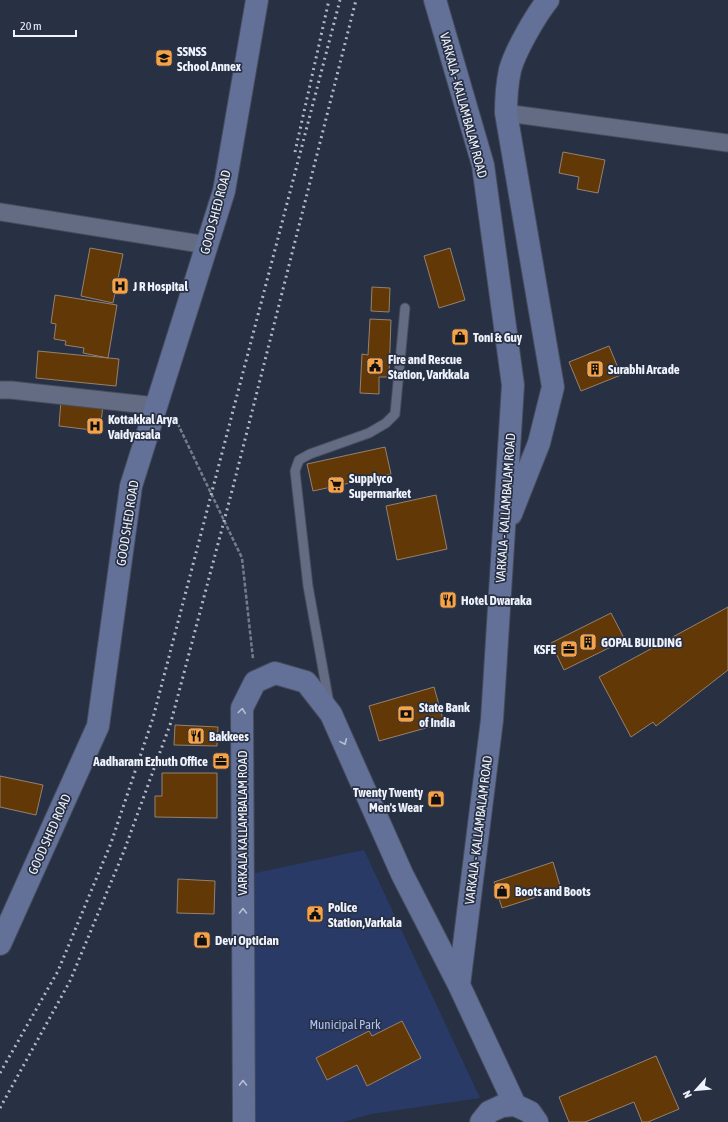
<svg xmlns="http://www.w3.org/2000/svg" width="728" height="1122" viewBox="0 0 728 1122" font-family="'Asap Condensed',sans-serif">
  <style>
    .green { fill: #293a67 }
    .building { fill: #623906; stroke: #95816f }
    .lines { fill: none; stroke-linecap: round; stroke-linejoin: round }
    .lane-casing { stroke: #464c5c; stroke-width: 11 }
    .street-casing { stroke: #464c5c; stroke-width: 19 }
    .secondary-casing { stroke: #464c5c; stroke-width: 24 }
    .path { stroke: #767c8c; stroke-width: 2.5; stroke-dasharray: 4 2; stroke-linecap: butt }
    .lane { stroke: #636c82; stroke-width: 9 }
    .street { stroke: #636c82; stroke-width: 17 }
    .secondary { stroke: #637198; stroke-width: 22 }
    .rail { stroke: #b2b8c4; stroke-width: 3; stroke-dasharray: 2 4; stroke-linecap: butt }
    .oneway { stroke: #b7bfd5 }
    .labels { text-anchor: middle; stroke-width: 3.5; stroke-linejoin: round; paint-order: stroke }
    .poi-label { font-size: 13px; font-weight: bold; fill: #eff3fd; stroke: #283043; text-anchor: start }
    .street-label { font-size: 13px; fill: #eff3fd; stroke: #283043 }
    .park-label { font-size: 13px; fill: #aac0f6; stroke: #283043 }
  </style>
  <rect width="100%" height="100%" fill="#283043"/>
  <path class="green" d="M364,850L480,1098L371,1114L343,1122H252L255,873Z"/>
  <path class="building" d="M563,152L605,160L598,193L577,189L579,177L559,173Z
    M90,248L123,254L113,303L81,296Z
    M450,248L465,300L439,308L424,256Z
    M372,287L390,288L389,312L371,311Z
    M55,295L117,305L108,358L83,353L84,348L65,345L66,341L54,339L56,324L51,323Z
    M370,319L391,320L389,377H379V394L360,393L362,354L368,355Z
    M609,346L621,375L581,391L569,362Z
    M38,351L119,359L116,386L36,378Z
    M61,400L103,405L100,431L59,426Z
    M385,447L391,474L313,491L307,464Z
    M436,495L447,549L397,560L386,506Z
    M728,607V670L656,726L653,722L631,737L599,677Z
    M611,613L625,640L564,670L551,643Z
    M434,687L444,723L379,741L369,706Z
    M175,725L218,727L217,746L174,745Z
    M162,773H217V818L155,817V796H162Z
    M0,776L43,785L36,815L0,807Z
    M553,862L561,889L502,908L494,882Z
    M178,879L215,881L214,914L177,913Z
    M402,1021L421,1058L367,1086L357,1065L327,1080L316,1058L369,1031L372,1036Z
    M656,1056L679,1109L648,1122H642L634,1102L585,1122H569L559,1097Z"/>
  <g class="lines">
    <defs>
      <path id="lane" d="M329,703L308,586L295,471L299,460L310,454L369,433L386,423L395,414L405,308"/>
      <path id="street" d="M506,113L728,143
        M0,212L207,245
        M0,390H11L156,406"/>
      <path id="secondary" d="M435,0L483,165L513,385L492,720L459,985
        M511,514L539,443L553,387L506,113C506,98 507,84 510,70C515,51 536,15 548,0
        M0,944L98,726L131,486L224,191L257,0
        M244,1122L242,708L255,682L275,673L306,682L331,714L402,874L459,985L515,1105
        M481,1122L489,1112L502,1106L515,1105L530,1112L537,1122"/>
    </defs>
    <use href="#lane" class="lane-casing"/>
    <use href="#street" class="street-casing"/>
    <use href="#secondary" class="secondary-casing"/>
    <path class="path" d="M175,418L242,558L253,659"/>
    <use href="#lane" class="lane"/>
    <use href="#street" class="street"/>
    <use href="#secondary" class="secondary"/>
    <path class="rail" d="M295,152L329,0
      M0,1073L58,971L111,843L153,718L340,0
      M0,1108L70,981L124,851L171,722L233,487L356,0"/>
  </g>
  <defs><path id="oneway-chevron" d="M-2-3.5L2.5 0L-2 3.5" fill="none" stroke-width="1.6" stroke-linecap="round" stroke-linejoin="round"/></defs>
  <g class="oneway">
    <use href="#oneway-chevron" transform="translate(242 711) rotate(-83)"/>
    <use href="#oneway-chevron" transform="translate(344 742) rotate(66)"/>
    <use href="#oneway-chevron" transform="translate(243 911) rotate(-90)"/>
    <use href="#oneway-chevron" transform="translate(243 1083) rotate(-90)"/>
  </g>
  <defs>
    <symbol id="school-square" viewBox="-11 -11 22 22"><rect x="-9" y="-9" width="18" height="18" rx="4" fill="#f6a247" stroke="#283043"/><path d="M0-5L7-2L0 1L-7-2ZM-4 1L0 2.5L4 1V4Q0 6-4 4Z" fill="#111"/></symbol>
    <symbol id="hospital-square" viewBox="-11 -11 22 22"><rect x="-9" y="-9" width="18" height="18" rx="4" fill="#f6a247" stroke="#283043"/><path d="M-5-5h3v3.5h4V-5h3V5h-3V1.5h-4V5h-3Z" fill="#111"/></symbol>
    <symbol id="shop-square" viewBox="-11 -11 22 22"><rect x="-9" y="-9" width="18" height="18" rx="4" fill="#f6a247" stroke="#283043"/><path d="M-5-2.5h2.3a2.7 3.5 0 0 1 5.4 0H5L5.5 6h-11ZM-1.5-2.5h3a1.5 2.3 0 0 0-3 0Z" fill="#111"/></symbol>
    <symbol id="civic-square" viewBox="-11 -11 22 22"><rect x="-9" y="-9" width="18" height="18" rx="4" fill="#f6a247" stroke="#283043"/><path d="M-.6-6.5H3V-4.5H.6V-3L4-1V1h2V6H-6V1h2V-1L-.6-3ZM-1.2 2.5V6h2.4V2.5Z" fill="#111"/></symbol>
    <symbol id="building-square" viewBox="-11 -11 22 22"><rect x="-9" y="-9" width="18" height="18" rx="4" fill="#f6a247" stroke="#283043"/><path d="M-4-6H4V6H1V3H-1V6H-4ZM-2.5-4.3h1.7v1.8h-1.7ZM.8-4.3h1.7v1.8H.8ZM-2.5-1h1.7V.8h-1.7ZM.8-1h1.7V.8H.8Z" fill="#111"/></symbol>
    <symbol id="supermarket-square" viewBox="-11 -11 22 22"><rect x="-9" y="-9" width="18" height="18" rx="4" fill="#f6a247" stroke="#283043"/><path d="M-6-5.5h2.5l.6 2H6L4.5 2H-2.5L-4.4-4H-6ZM-1.5 3.2a1.3 1.3 0 1 0 .1 0ZM3 3.2a1.3 1.3 0 1 0 .1 0Z" fill="#111"/></symbol>
    <symbol id="restaurant-square" viewBox="-11 -11 22 22"><rect x="-9" y="-9" width="18" height="18" rx="4" fill="#f6a247" stroke="#283043"/><path d="M-5-6h1v4h1v-4h1v4h1v-4h1v5L-1.5 .5V6h-2V.5L-5-1ZM5-6V6H3V1.5H1.5Q1.5-4 5-6Z" fill="#111"/></symbol>
    <symbol id="office-square" viewBox="-11 -11 22 22"><rect x="-9" y="-9" width="18" height="18" rx="4" fill="#f6a247" stroke="#283043"/><path d="M-6-3h4V-5.5h4V-3h4V5H-6ZM-1-4.5V-3h2v-1.5ZM-6 0V1H6V0Z" fill="#111"/></symbol>
    <symbol id="bank-square" viewBox="-11 -11 22 22"><rect x="-9" y="-9" width="18" height="18" rx="4" fill="#f6a247" stroke="#283043"/><path d="M-6-4H6V4H-6ZM0-2.3a2.3 2.3 0 1 0 0 4.6a2.3 2.3 0 1 0 0-4.6Z" fill="#111"/></symbol>
  </defs>
  <g fill-rule="evenodd">
    <use href="#school-square" x="154" y="48" width="20" height="20"/>
    <use href="#hospital-square" x="110" y="276" width="20" height="20"/>
    <use href="#shop-square" x="450" y="327" width="20" height="20"/>
    <use href="#civic-square" x="365" y="356" width="20" height="20"/>
    <use href="#building-square" x="585" y="359" width="20" height="20"/>
    <use href="#hospital-square" x="85" y="416" width="20" height="20"/>
    <use href="#supermarket-square" x="326" y="475" width="20" height="20"/>
    <use href="#restaurant-square" x="438" y="590" width="20" height="20"/>
    <use href="#building-square" x="578" y="632" width="20" height="20"/>
    <use href="#office-square" x="559" y="639" width="20" height="20"/>
    <use href="#bank-square" x="396" y="704" width="20" height="20"/>
    <use href="#restaurant-square" x="186" y="726" width="20" height="20"/>
    <use href="#office-square" x="211" y="751" width="20" height="20"/>
    <use href="#shop-square" x="426" y="789" width="20" height="20"/>
    <use href="#shop-square" x="492" y="881" width="20" height="20"/>
    <use href="#civic-square" x="305" y="904" width="20" height="20"/>
    <use href="#shop-square" x="192" y="930" width="20" height="20"/>
  </g>
  <g class="labels">
    <g class="poi-label">
      <text x="177" y="56">SSNSS<tspan x="177" dy="15">School Annex</tspan></text>
      <text x="133" y="291">J R Hospital</text>
      <text x="473" y="342">Toni &amp; Guy</text>
      <text x="388" y="364">Fire and Rescue<tspan x="388" dy="15">Station, Varkkala</tspan></text>
      <text x="608" y="374">Surabhi Arcade</text>
      <text x="108" y="424">Kottakkal Arya<tspan x="108" dy="15">Vaidyasala</tspan></text>
      <text x="349" y="483">Supplyco<tspan x="349" dy="15">Supermarket</tspan></text>
      <text x="461" y="605">Hotel Dwaraka</text>
      <text x="601" y="647">GOPAL BUILDING</text>
      <text x="556" y="654" text-anchor="end">KSFE</text>
      <text x="419" y="712">State Bank<tspan x="419" dy="15">of India</tspan></text>
      <text x="209" y="741">Bakkees</text>
      <text x="208" y="766" text-anchor="end">Aadharam Ezhuth Office</text>
      <text x="423" y="797" text-anchor="end">Twenty Twenty<tspan x="423" dy="15">Men's Wear</tspan></text>
      <text x="515" y="896">Boots and Boots</text>
      <text x="328" y="912">Police<tspan x="328" dy="15">Station,Varkala</tspan></text>
      <text x="215" y="945">Devi Optician</text>
    </g>
    <g class="street-label">
      <text transform="translate(464 105) rotate(75)" y="5">VARKALA - KALLAMBALAM ROAD</text>
      <text transform="translate(215 212) rotate(-75)" y="5">GOOD SHED ROAD</text>
      <text transform="translate(505 508) rotate(-86)" y="5">VARKALA - KALLAMBALAM ROAD</text>
      <text transform="translate(127 523) rotate(-81)" y="5">GOOD SHED ROAD</text>
      <text transform="translate(242 823) rotate(-90)" y="5">VARKALA KALLAMBALAM ROAD</text>
      <text transform="translate(478 830) rotate(-83)" y="5">VARKALA - KALLAMBALAM ROAD</text>
      <text transform="translate(49 834) rotate(-66)" y="5">GOOD SHED ROAD</text>
    </g>
    <g class="park-label">
      <text x="345" y="1029">Municipal Park</text>
    </g>
  </g>
  <g transform="translate(696 1090) rotate(243)" stroke="#283043" stroke-width="3" paint-order="stroke">
  <path d="M0-3L7 15L0 10L-7 15Z" fill="#eff3fd"/>
  <text y="-6" font-size="11" font-weight="bold" text-anchor="middle" fill="#eff3fd">N</text>
  </g>
  <path d="M14 30v6h62v-6" fill="none" stroke="#eff3fd" stroke-width="2"/>
  <text x="20" y="30" font-size="12" fill="#eff3fd" stroke="#283043" stroke-width="3" paint-order="stroke">20 m</text>
</svg>
